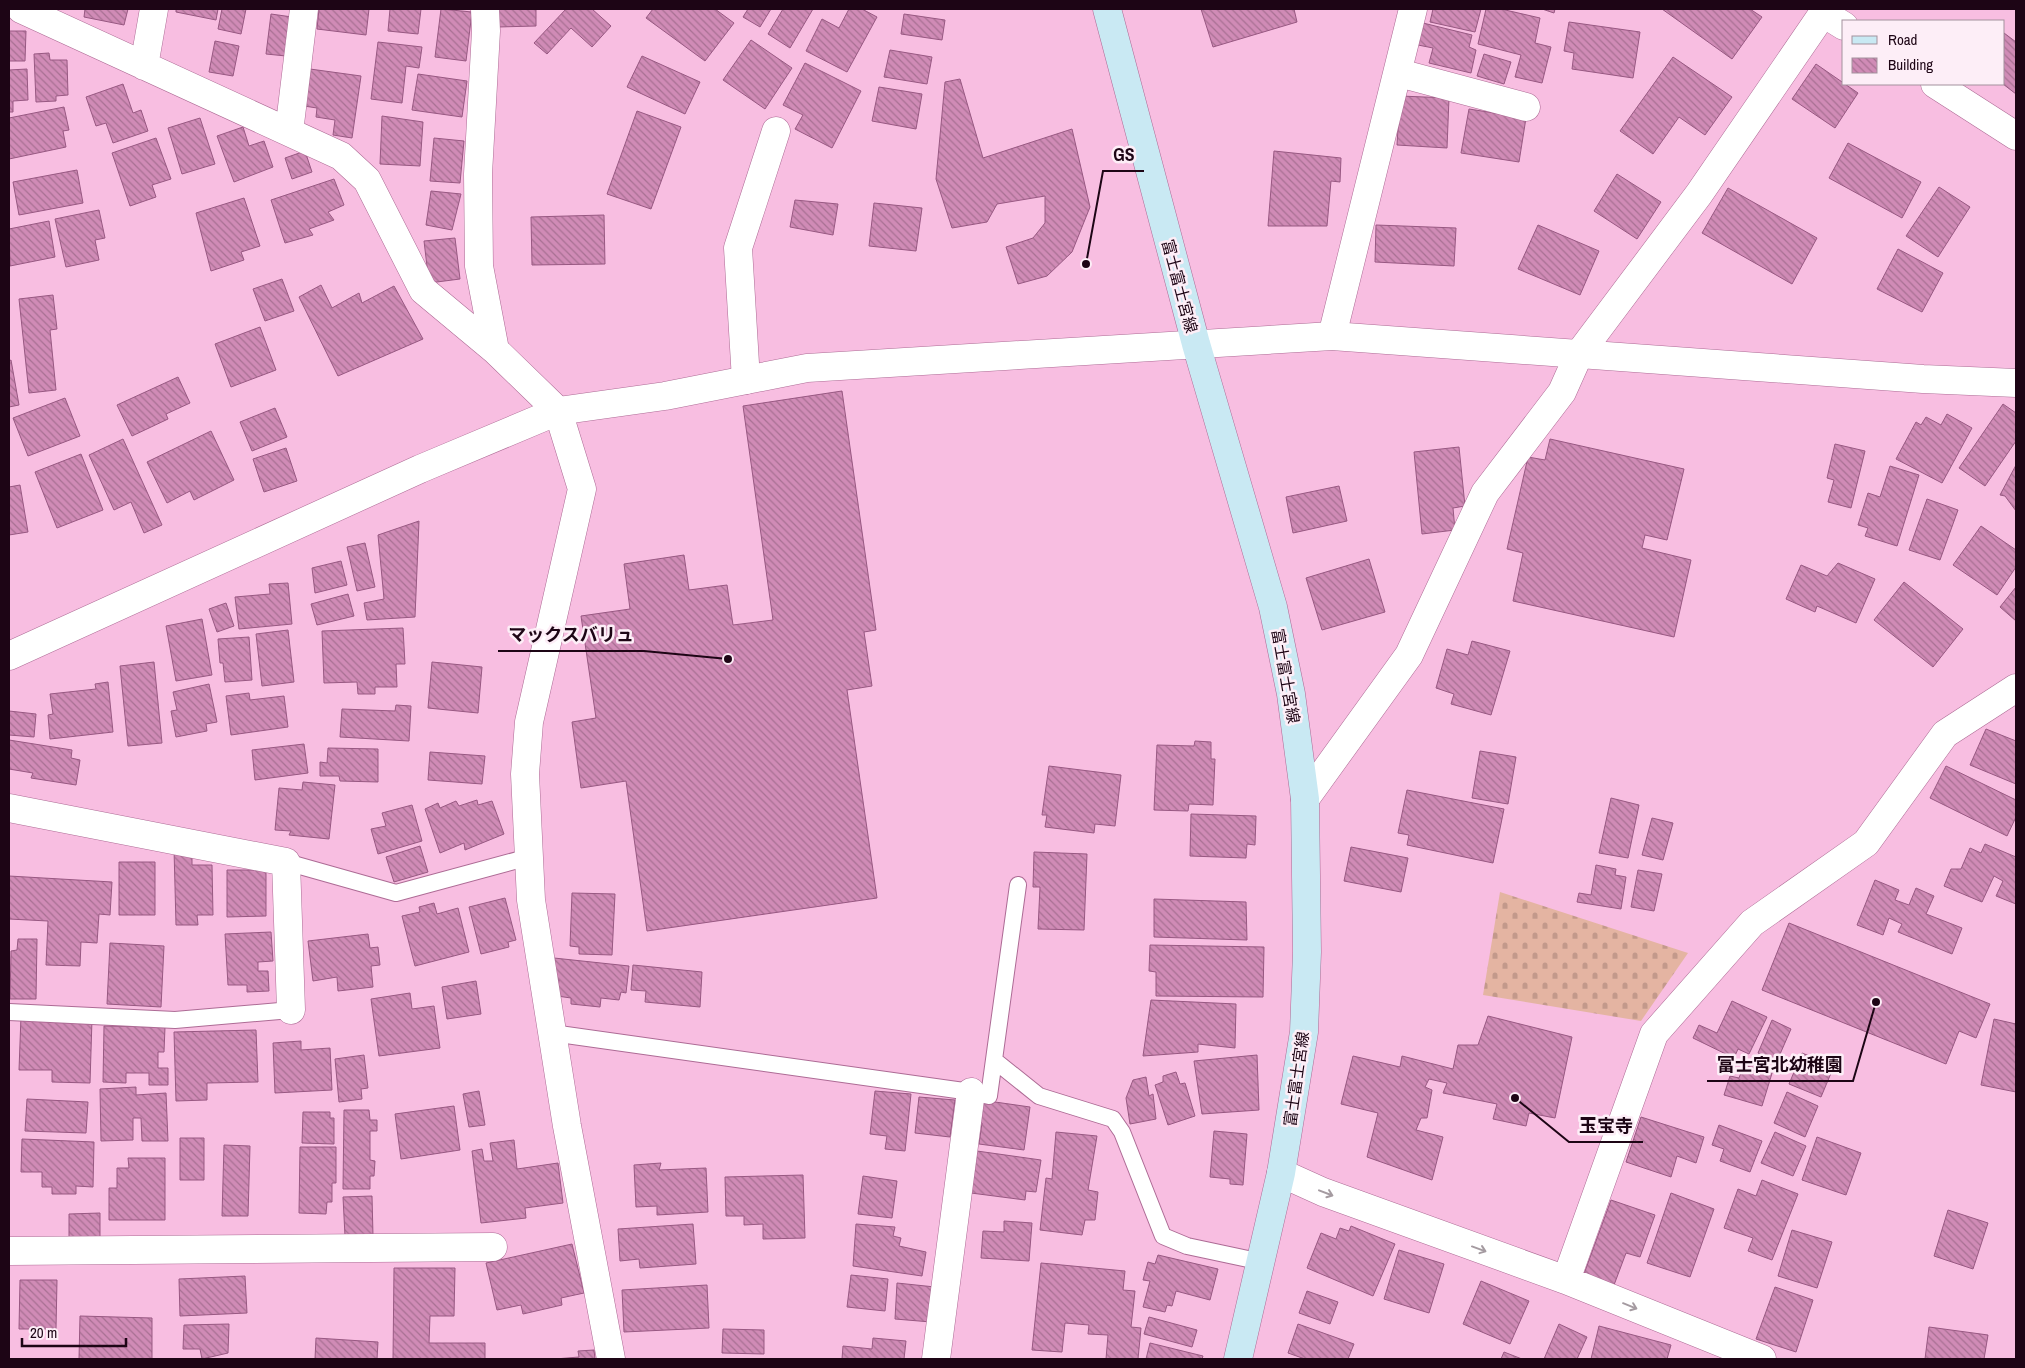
<svg xmlns="http://www.w3.org/2000/svg" width="2025" height="1368" viewBox="0 0 2025 1368" font-family="'Archivo Narrow','Noto Sans JP',sans-serif">
  <style>
    .cemetery { fill: url(#cemetery-stones) }
    .building { fill: url(#building-back-hatch); stroke: #985882 }
    .lines { fill: none; stroke-linecap: round; stroke-linejoin: round }
    .service-casing { stroke: #ad6b95; stroke-width: 18 }
    .minor-casing { stroke: #ad6b95; stroke-width: 29 }
    .tertiary-casing { stroke: #ad6b95; stroke-width: 29 }
    .secondary-casing { stroke: #ad6b95; stroke-width: 29 }
    .service { stroke: #fff; stroke-width: 16 }
    .minor { stroke: #fff; stroke-width: 28 }
    .tertiary { stroke: #fff; stroke-width: 28 }
    .secondary { stroke: #c9e9f3; stroke-width: 28 }
    .oneway { stroke: #a59ba1 }
    .labels { text-anchor: middle; stroke-width: 5; stroke-linejoin: round; paint-order: stroke }
    .street-label { font-size: 16px; fill: #1d0515; stroke: #fdeef7 }
    .leader { fill: none; stroke: #1d0515; stroke-width: 2 }
    .callout-dot { fill: #1d0515; stroke: #fdeef7; stroke-width: 2 }
    .callout-label { font-size: 18px; text-anchor: middle; font-weight: bold; fill: #1d0515; stroke: #fdeef7; stroke-width: 5; stroke-linejoin: round; paint-order: stroke }
  </style>
  <defs>
    <pattern id="cemetery-stones" width="16" height="16" patternUnits="userSpaceOnUse" patternTransform="scale(1.25)"><rect width="16" height="16" fill="#e4b4a2"/><path d="M2 7V4a2 2 0 0 1 4 0v3zM10 15v-3a2 2 0 0 1 4 0v3z" fill="#c3998b"/></pattern>
    <pattern id="building-back-hatch" width="6" height="6" patternUnits="userSpaceOnUse" patternTransform="scale(1.25)"><rect width="6" height="6" fill="#d08bb6"/><path d="M-1 5l2 2M0 0l6 6M5-1l2 2" fill="none" stroke="#a87093"/></pattern>
  </defs>
  <rect width="100%" height="100%" fill="#f8bee1"/>
  <path class="cemetery" d="M1500,892L1688,953L1641,1021L1483,995Z"/>
  <path class="building" d="M85,9H128L124,25L84,17Z
    M176,9H218L216,20L176,12Z
    M222,9H246L241,34L218,29Z
    M319,9H369L366,35L317,29Z
    M390,9H421L418,34L388,31Z
    M441,9L472,12L466,61L435,57Z
    M497,9H536V26L498,27Z
    M566,9H592L611,26L592,47L571,28L547,54L534,43Z
    M653,9H715L734,23L705,61L646,18Z
    M748,9H771L760,27L743,17Z
    M783,9H813L790,48L768,34Z
    M849,9H862L877,17L847,72L806,51L822,19L839,28Z
    M1201,9H1294L1297,22L1213,47Z
    M1433,9H1481L1475,32L1430,22Z
    M1486,9H1501L1540,18L1535,43L1551,47L1542,83L1515,77L1521,55L1478,44Z
    M1542,9H1555L1554,13Z
    M1662,9H1750L1762,17L1732,59Z
    M271,14L292,17L286,56L266,54Z
    M904,14L945,20L942,40L901,34Z
    M1569,22L1640,32L1633,78L1572,69L1574,53L1564,51Z
    M1423,23L1472,35L1469,47L1476,50L1471,73L1429,63L1433,48L1418,45Z
    M9,31H26L25,61H9Z
    M2004,33L2016,42V94L2003,84Z
    M751,40L792,68L765,109L723,80Z
    M215,41L239,46L233,76L209,72Z
    M378,42L422,47L419,68L406,66L402,103L371,99Z
    M890,50L932,57L927,84L884,77Z
    M49,53L50,60H67L68,95L56,96V101L36,102L34,54Z
    M1484,54L1511,62L1504,84L1477,76Z
    M642,56L700,82L685,114L627,87Z
    M1673,57L1732,97L1705,135L1679,117L1653,154L1620,131Z
    M805,63L861,91L832,148L795,129L803,115L783,105Z
    M1816,64L1858,93L1835,128L1792,99Z
    M27,69L28,100L13,101V112H9V70Z
    M310,69L361,76L352,138L333,135L335,120L316,117L317,108L304,106Z
    M418,74L467,81L462,117L412,110Z
    M960,79L983,158L1072,129L1090,207L1072,252L1047,276L1018,284L1006,247L1033,238L1045,223V196L997,204L987,222L952,228L936,179L945,82Z
    M123,84L133,113L141,110L148,131L113,143L106,123L96,126L86,97Z
    M879,87L922,94L916,129L872,121Z
    M1400,96L1449,98L1447,148L1397,145Z
    M64,107L69,130L63,131L66,147L9,159V118Z
    M1469,109L1526,118L1519,162L1461,153Z
    M637,111L681,127L651,209L607,194Z
    M382,116L423,122L420,166L380,164Z
    M200,118L215,164L182,174L168,128Z
    M243,127L249,146L264,141L273,167L234,182L217,136Z
    M156,138L171,179L152,185L156,197L130,206L112,153Z
    M434,138L464,141L460,183L430,181Z
    M1848,143L1921,182L1902,218L1829,178Z
    M305,151L312,172L292,179L285,158Z
    M1274,151L1341,158L1340,182L1331,181L1327,226H1268Z
    M77,170L83,203L19,215L13,182Z
    M1617,174L1661,202L1637,239L1594,211Z
    M334,179L344,205L328,212L334,220L309,229L313,235L285,243L271,200Z
    M1939,187L1970,207L1938,257L1906,236Z
    M1728,188L1817,238L1792,284L1702,233Z
    M431,191L461,194L452,230L426,225Z
    M244,198L260,246L241,252L244,260L211,271L196,213Z
    M795,200L838,204L833,235L790,227Z
    M874,203L922,208L916,251L869,246Z
    M99,210L105,238L95,240L99,260L66,267L55,219Z
    M604,215L605,264L532,265L531,217Z
    M49,221L55,257L10,266L9,229Z
    M1376,225L1456,228L1454,266L1375,262Z
    M1538,225L1599,251L1580,295L1518,269Z
    M455,238L460,279L429,283L424,241Z
    M1898,249L1943,273L1922,312L1877,289Z
    M282,279L294,311L265,321L253,289Z
    M321,285L332,308L359,293L362,303L394,286L423,339L338,376L299,297Z
    M53,295L57,329L50,330L56,390L29,393L19,299Z
    M260,327L276,370L231,387L215,344Z
    M11,360L19,405L9,407V361Z
    M178,377L190,403L166,414L168,419L132,436L117,405Z
    M842,391L876,630L864,632L872,686L847,690L877,898L647,931L626,781L581,788L572,722L596,718L581,616L630,609L624,564L684,555L689,590L727,585L733,625L773,620L743,406Z
    M65,398L80,436L28,456L13,418Z
    M2003,404L2016,413V441L1985,486L1959,468Z
    M275,408L287,437L252,451L240,422Z
    M1947,414L1972,428L1942,483L1896,459L1916,422L1921,425L1926,417L1941,425Z
    M211,431L234,480L194,500L190,491L167,503L147,462Z
    M123,439L162,525L144,533L131,502L114,510L89,455Z
    M1550,439L1684,469L1667,540L1645,535L1642,548L1691,560L1674,637L1513,601L1523,553L1507,549L1528,457L1545,460Z
    M1835,444L1865,451L1851,508L1828,502L1834,480L1827,478Z
    M1459,447L1465,506L1453,508L1455,530L1422,534L1414,452Z
    M286,448L297,481L264,492L253,459Z
    M81,454L103,510L57,528L35,472Z
    M2016,465V511L2005,496L2000,495Z
    M1890,466L1919,475L1897,546L1865,536L1868,528L1858,525L1868,493L1880,497Z
    M20,485L28,532L9,535V487Z
    M1339,486L1347,521L1293,533L1286,497Z
    M1927,499L1958,510L1940,560L1909,550Z
    M419,521L415,617L367,620L364,603L384,599L378,535Z
    M1981,526L2016,550V567L1997,595L1953,565Z
    M365,543L375,587L357,591L347,547Z
    M1369,559L1385,612L1322,630L1306,578Z
    M341,561L347,585L315,593L312,568Z
    M1838,563L1875,579L1856,623L1817,606L1815,612L1786,599L1801,565L1827,576Z
    M1904,582L1963,629L1933,667L1874,620Z
    M288,583L292,624L239,629L235,597L270,594L269,584Z
    M2016,587V621L2000,607Z
    M348,594L354,616L317,625L311,604Z
    M226,603L234,626L217,632L209,609Z
    M202,619L212,675L176,681L166,626Z
    M403,628L405,664H396L397,687H375V694H358L357,682L324,683L322,631Z
    M288,630L294,682L262,686L256,634Z
    M249,637L252,680L225,682L223,663H220L218,639Z
    M1472,641L1510,651L1491,715L1451,704L1454,694L1436,688L1447,649L1468,655Z
    M154,662L162,743L128,746L120,666Z
    M432,662L482,667L478,713L428,708Z
    M108,682L113,732L50,739L48,715L53,714L50,694L96,689L95,684Z
    M209,684L217,722L206,724L207,731L176,737L171,711L177,710L173,692Z
    M249,693L250,700L284,696L288,727L231,735L226,696Z
    M396,705L411,706L409,741L340,737L342,709L395,711Z
    M9,711L36,714L34,737L9,735Z
    M1986,729L2016,741V784L1970,765Z
    M9,740L72,750L71,758L80,760L76,785L31,778L33,773L9,769Z
    M1195,741L1211,742V759H1215L1213,805L1189,804L1188,811L1154,810L1157,745L1194,746Z
    M304,744L308,773L255,780L252,750Z
    M328,748L378,749V782L340,781L339,776H320V762L327,763Z
    M1480,751L1516,757L1508,804L1472,798Z
    M430,752L485,756L482,784L428,780Z
    M1049,766L1121,775L1115,826L1095,824L1094,833L1045,827L1047,815H1042Z
    M1946,766L2016,800V817L2007,836L1930,798Z
    M303,782L335,785L329,839L289,835L291,831L275,830L279,788L302,790Z
    M1407,790L1504,809L1493,863L1407,845L1409,835L1398,833Z
    M1611,798L1639,805L1628,858L1599,853Z
    M477,800L478,805L492,801L504,834L465,850L464,843L440,853L425,809L438,803L440,808L456,801L459,806Z
    M412,805L422,841L378,854L371,829L386,826L382,813Z
    M1191,814L1256,816L1255,845L1247,844L1246,858L1190,856Z
    M1652,818L1673,823L1663,860L1642,855Z
    M1985,844L2016,857V904L1996,896L2003,881L1994,876L1982,902L1944,886L1951,869H1961L1970,848L1981,853Z
    M420,846L428,872L394,882L386,857Z
    M1351,847L1408,858L1401,892L1344,881Z
    M174,849H192V865H212L213,915H197L198,925H176Z
    M1034,852L1087,854L1084,930L1038,929L1040,887H1033Z
    M119,862H155V915H119Z
    M1596,865L1616,869L1615,875L1626,877L1621,909L1577,902L1579,893L1591,895Z
    M227,870H266V916L227,917Z
    M1638,870L1662,874L1654,911L1631,907Z
    M9,876L112,882L110,915L99,914L97,943L81,942L80,966L46,965L48,921L9,919Z
    M1875,880L1899,890L1895,900L1909,905L1916,888L1934,896L1926,914L1962,928L1952,954L1898,932L1902,924L1889,918L1883,935L1857,925Z
    M572,893L615,894L612,955L579,954V947L570,946Z
    M505,898L516,940L508,942L509,947L481,954L469,907Z
    M1154,899L1246,902L1247,940L1154,937Z
    M434,903L437,914L458,908L469,952L415,966L402,916L420,912L419,907Z
    M1789,923L1990,1004L1976,1038L1959,1031L1946,1064L1762,990Z
    M271,932L273,961L258,962V971H268L269,991L247,992V985H228L225,934Z
    M368,934L370,948L378,947L380,965L371,966L373,987L338,991L337,977L313,981L308,941Z
    M18,939H37L36,999H10L11,951L17,950Z
    M110,943L164,946L161,1007L107,1004Z
    M1150,945L1264,947L1263,997L1156,996V972L1149,971Z
    M554,958L629,966L626,993L621,992L619,1000L601,998L600,1007L571,1004V998L557,996L559,980H551Z
    M633,965L702,972L700,1007L645,1002L646,991L631,990Z
    M476,981L481,1014L447,1019L442,987Z
    M410,993L412,1009L434,1006L440,1048L379,1056L371,999Z
    M1151,1000L1236,1004L1235,1048L1198,1044V1052L1143,1056Z
    M1732,1001L1767,1017L1749,1054L1738,1049L1734,1058L1693,1038L1699,1025L1717,1033Z
    M21,1016L92,1019L90,1083L52,1082V1070H19Z
    M1488,1016L1572,1037L1555,1118L1529,1113L1526,1126L1493,1119L1497,1104L1443,1093L1447,1083L1429,1079L1425,1087L1432,1090L1427,1118H1421L1416,1130L1443,1137L1432,1180L1367,1157L1378,1113L1341,1104L1353,1056L1400,1067L1402,1056L1453,1069L1458,1045H1478Z
    M1994,1019L2016,1024V1092L1981,1085Z
    M1772,1020L1791,1029L1777,1061L1758,1053Z
    M104,1026L165,1027L164,1052H158V1068H168V1085H149V1073H126V1083L103,1082Z
    M256,1030L258,1082L207,1083V1100L176,1101L174,1032Z
    M301,1041V1050L330,1048L332,1090L275,1093L273,1043Z
    M1802,1053L1834,1066L1821,1097L1789,1084Z
    M364,1055L368,1088L361,1089L362,1099L339,1102L335,1059Z
    M1257,1055L1259,1110L1202,1114L1194,1061Z
    M1745,1062L1773,1070L1762,1106L1724,1095L1730,1076L1739,1078Z
    M1176,1072L1180,1084L1185,1083L1195,1116L1168,1125L1155,1085L1163,1082V1076Z
    M1146,1077L1149,1096L1153,1094L1156,1119L1130,1124L1126,1098L1133,1080Z
    M136,1087V1095L166,1093L168,1141H142L141,1118H133V1140L101,1141L100,1089Z
    M479,1091L485,1125L469,1127L463,1094Z
    M875,1091L911,1094L905,1151L885,1149L887,1136L870,1134Z
    M1787,1092L1818,1106L1805,1137L1774,1123Z
    M919,1097L955,1100L950,1137L915,1133Z
    M27,1099L88,1102L86,1133L25,1131Z
    M981,1100L1030,1107L1024,1150L979,1144L982,1123L978,1121Z
    M454,1106L460,1150L401,1159L395,1114Z
    M344,1110H369L370,1120H377V1131H370V1160L375,1161L374,1176H370V1189H343Z
    M303,1112H330V1118H334V1144L302,1143Z
    M1641,1117L1704,1137L1696,1163L1677,1156L1671,1177L1626,1162Z
    M1719,1125L1762,1141L1750,1172L1720,1161L1724,1149L1712,1145Z
    M1214,1131L1247,1134L1243,1185L1230,1184V1179L1210,1177Z
    M1056,1132L1097,1136L1088,1190L1098,1192L1095,1220H1085L1082,1235L1040,1230L1046,1178L1052,1179Z
    M1775,1132L1806,1146L1793,1176L1761,1163Z
    M1817,1137L1861,1153L1846,1195L1802,1180Z
    M180,1138H204V1180H180Z
    M22,1139L94,1142L93,1187L76,1186V1194H52V1187H42V1172H21Z
    M514,1140L517,1169L558,1163L563,1203L525,1208L526,1218L481,1223L472,1151L482,1149L484,1161H493L490,1143Z
    M224,1145L250,1146L248,1216H222Z
    M300,1147H336V1183H332V1202H327L326,1214L299,1213Z
    M977,1151L1041,1160L1036,1192L1026,1191L1025,1200L971,1193Z
    M128,1158H165V1220H109V1188H117V1168H129Z
    M661,1163L659,1170L706,1168L708,1212L657,1215V1206L636,1207L634,1165Z
    M803,1175L805,1238L763,1239V1224L744,1225V1216H726L725,1177Z
    M863,1176L897,1181L892,1218L858,1214Z
    M1762,1180L1798,1194L1772,1260L1748,1251L1753,1238L1724,1228L1738,1189L1756,1196Z
    M1671,1193L1714,1209L1690,1277L1647,1263Z
    M372,1196L373,1236H345L343,1197Z
    M1611,1200L1655,1215L1640,1257L1626,1253L1614,1285L1584,1274Z
    M1948,1210L1988,1223L1973,1269L1934,1256Z
    M100,1213V1241H69V1214Z
    M1004,1221L1032,1223L1029,1261L981,1258L983,1231L1004,1232Z
    M693,1224L696,1264L640,1268L639,1259L620,1261L618,1229Z
    M856,1224L895,1227L893,1236L901,1238L899,1246L926,1252L922,1276L853,1266Z
    M1351,1226L1395,1244L1373,1296L1307,1268L1321,1233L1336,1239L1340,1228L1349,1231Z
    M1792,1230L1832,1242L1817,1288L1778,1276Z
    M572,1244L584,1293L561,1298L562,1305L523,1314L521,1305L497,1310L486,1263Z
    M1399,1250L1444,1264L1429,1313L1384,1299Z
    M1158,1255L1218,1269L1210,1300L1176,1291L1172,1306L1167,1305L1165,1312L1143,1307L1150,1281L1143,1280L1148,1262L1155,1264Z
    M1041,1263L1125,1271L1123,1290L1135,1291L1131,1327L1141,1328L1138,1359H1106L1108,1335L1088,1334L1089,1325L1065,1323L1062,1352L1032,1350Z
    M394,1268H455L454,1316H430L429,1343H485V1359H393Z
    M851,1275L888,1279L885,1311L847,1307Z
    M245,1276L247,1313L180,1316L179,1279Z
    M20,1280H57L56,1329H19Z
    M1481,1281L1529,1301L1510,1344L1463,1324Z
    M897,1283L935,1287L931,1322L895,1319Z
    M707,1285L709,1328L624,1332L622,1290Z
    M1775,1287L1813,1300L1796,1352L1756,1339Z
    M1307,1291L1338,1302L1330,1324L1299,1313Z
    M80,1316L152,1318V1359H79Z
    M1149,1317L1197,1330L1192,1347L1144,1334Z
    M229,1324L228,1353L202,1359L200,1349H183L184,1325Z
    M1298,1324L1354,1344L1348,1359H1305L1288,1353Z
    M1559,1324L1587,1337L1577,1359H1544Z
    M1599,1326L1671,1345L1667,1359H1591Z
    M1929,1327L1988,1335L1984,1359H1925Z
    M723,1329L764,1330V1354L722,1353Z
    M316,1338L378,1342L377,1359H315Z
    M873,1338L906,1341L904,1359H842L843,1346L872,1349Z
    M1150,1343L1203,1356L1202,1359H1146Z
    M594,1350L595,1359H555L579,1357L578,1351Z
    M1504,1352L1522,1359H1501Z"/>
  <g class="lines">
    <defs>
      <path id="service" d="M286,862L396,893L529,857
        M9,1012L175,1020L291,1010
        M552,1033L971,1092L989,1096L1018,885
        M994,1060L1039,1096L1113,1119L1122,1132L1163,1236L1187,1246L1262,1262"/>
      <path id="minor" d="M21,9L341,156L367,180L423,290L495,350L558,411L582,489L529,722L525,774L531,900L567,1126L611,1359
        M485,9L486,31L478,174L479,266L495,350
        M1823,13L1844,26
        M144,66L154,9
        M1399,73L1526,107
        M1935,84L2016,136
        M289,132L304,9
        M1332,336L1413,9
        M746,380L738,248L776,131
        M1305,799L1409,655L1485,493L1562,392L1579,354L1699,194L1826,9
        M9,808L286,862L291,1010
        M1281,1173L1323,1192L1566,1280L1762,1359
        M9,1251L493,1247
        M1566,1280L1654,1034L1752,923L1866,843L1945,734L2016,688
        M936,1359L971,1092"/>
      <path id="tertiary" d="M9,656L420,469L558,411L665,396L807,368L1332,336L1923,379L2016,383"/>
      <path id="secondary" d="M1107,9L1196,344L1273,607L1291,694L1305,799L1307,952L1304,1032L1281,1173L1238,1359"/>
    </defs>
    <use href="#service" class="service-casing"/>
    <use href="#minor" class="minor-casing"/>
    <use href="#tertiary" class="tertiary-casing"/>
    <use href="#secondary" class="secondary-casing"/>
    <use href="#service" class="service"/>
    <use href="#minor" class="minor"/>
    <use href="#tertiary" class="tertiary"/>
    <use href="#secondary" class="secondary"/>
  </g>
  <defs><path id="oneway-shaft" d="M-6 0H5M1.5-3L5.5 0L1.5 3" fill="none" stroke-width="1.6" stroke-linecap="round" stroke-linejoin="round" transform="scale(1.25)"/></defs>
  <g class="oneway">
    <use href="#oneway-shaft" transform="translate(1326 1193) rotate(21)"/>
    <use href="#oneway-shaft" transform="translate(1479 1249) rotate(20)"/>
    <use href="#oneway-shaft" transform="translate(1630 1306) rotate(22)"/>
  </g>
  <g class="labels">
    <g class="street-label">
      <text transform="translate(1180 286) rotate(75)" y="6">富士富士宮線</text>
      <text transform="translate(1286 676) rotate(80)" y="6">富士富士宮線</text>
      <text transform="translate(1296 1079) rotate(-82)" y="6">富士富士宮線</text>
    </g>
  </g>
  <path class="leader" d="M1086 264L1103 171H1144M728 659L644 651H498M1876 1002L1853 1081H1707M1515 1098L1569 1142H1643"/>
  <g class="callout-dot">
    <circle cx="1086" cy="264" r="5"/>
    <circle cx="728" cy="659" r="5"/>
    <circle cx="1876" cy="1002" r="5"/>
    <circle cx="1515" cy="1098" r="5"/>
  </g>
  <g class="callout-label">
    <text x="1124" y="161">GS</text>
    <text x="571" y="641">マックスバリュ</text>
    <text x="1780" y="1071">富士宮北幼稚園</text>
    <text x="1606" y="1132">玉宝寺</text>
  </g>
  <rect width="2025" height="1368" fill="none" stroke="#1d0515" stroke-width="20"/>
  <rect x="1842" y="20" width="162" height="65" fill="#fdeef7" stroke="#a3919d"/>
  <rect x="1852" y="36" width="25" height="8" fill="#c9e9f3" stroke="#a3919d"/>
  <text x="1888" y="45" font-size="15" fill="#1d0515">Road</text>
  <rect x="1852" y="58" width="25" height="15" fill="url(#building-back-hatch)" stroke="#a3919d"/>
  <text x="1888" y="70" font-size="15" fill="#1d0515">Building</text>
  <path d="M22 1338v8h104v-8" fill="none" stroke="#1d0515" stroke-width="2.5"/>
  <text x="30" y="1338" font-size="15" fill="#1d0515" stroke="#fdeef7" stroke-width="4" paint-order="stroke">20 m</text>
</svg>
